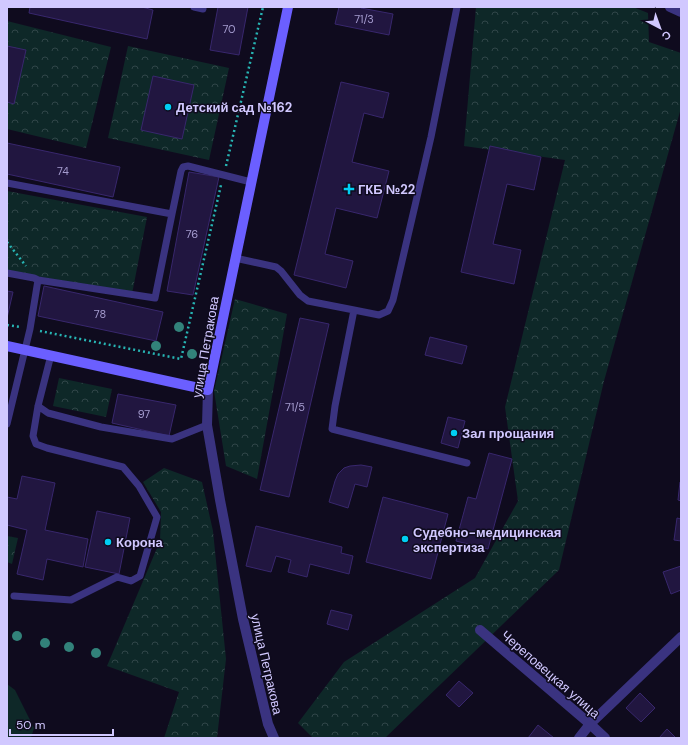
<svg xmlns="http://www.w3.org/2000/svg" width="688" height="745" viewBox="0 0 688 745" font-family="'DM Sans',sans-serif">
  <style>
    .grass { fill: #0e2828 }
    .forest { fill: url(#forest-crowns) }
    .building { fill: #211640; stroke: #38276d }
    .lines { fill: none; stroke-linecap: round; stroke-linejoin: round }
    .path { stroke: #27b4b3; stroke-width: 2.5; stroke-dasharray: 2 3; stroke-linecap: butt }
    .lane { stroke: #3a3380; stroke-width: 7 }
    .street { stroke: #3a3380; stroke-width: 10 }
    .secondary { stroke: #6b5fff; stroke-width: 10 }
    .tree { fill: #32827a }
    .poi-dot { fill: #00cef3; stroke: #0f0b1e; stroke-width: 1.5 }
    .labels { text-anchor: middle; stroke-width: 3; stroke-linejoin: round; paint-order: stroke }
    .number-label { font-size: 11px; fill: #a59ccf }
    .poi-label { font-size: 13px; font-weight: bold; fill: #d1c8ff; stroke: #0f0b1e; text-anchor: start }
    .street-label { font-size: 13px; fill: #d1c8ff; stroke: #0f0b1e }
  </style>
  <defs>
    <pattern id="forest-crowns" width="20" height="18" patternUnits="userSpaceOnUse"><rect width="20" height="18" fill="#0e2828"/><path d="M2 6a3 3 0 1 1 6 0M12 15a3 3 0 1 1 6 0" fill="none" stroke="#304648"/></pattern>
  </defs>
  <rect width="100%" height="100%" fill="#0f0b1e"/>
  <path class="grass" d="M7,684L15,690L34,728L31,738H7Z"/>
  <path class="forest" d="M476,7H633L648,13L649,42L681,53V108L604,381L559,570L385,738H313L298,723L344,662L475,578L518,501L505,407L565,160L464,146Z
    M7,21L111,47L86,148L7,129Z
    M128,46L229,68L209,160L108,138Z
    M7,191L147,217L132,294L7,271Z
    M235,299L287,314L257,479L226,466L214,391Z
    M59,378L112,389L106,417L53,406Z
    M164,468L202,482L213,531L218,581L226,659L217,738H164L179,692L107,666L160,541L161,512L143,482Z
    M7,536L18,538L12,564L7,562Z"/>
  <path class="building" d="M30,7H142L153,10L147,39L29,13Z
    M218,7H248L239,55L210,50Z
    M339,7H362L361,8L393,14L389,35L335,24Z
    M7,46L26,50L14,104L7,102Z
    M153,76L194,85L182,139L141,130Z
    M341,82L389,93L383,118L364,113L352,162L389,171L377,218L336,208L325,254L353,261L346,288L294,275Z
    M7,143L120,167L113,197L7,174Z
    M490,146L541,157L534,190L507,184L493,244L521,250L514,284L461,272Z
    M189,172L219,177L193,295L167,291Z
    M44,286L163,312L156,341L38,316Z
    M7,291L13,292L7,318Z
    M300,318L329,324L289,497L260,490Z
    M430,337L467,346L462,364L425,355Z
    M118,394L176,405L169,436L112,423Z
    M448,417L465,421L458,448L441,443Z
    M489,453L512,459L488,549L456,541L468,497L476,499Z
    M361,465L372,467L367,487L355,484L348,508L329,502L335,481L338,474L344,468L350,466Z
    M22,476L55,483L45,530L88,539L83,567L47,559L43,580L17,574L27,530L7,525V497L17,499Z
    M680,482L681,483V501L678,500Z
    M383,497L448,514L431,579L366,562Z
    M97,511L130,518L119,574L85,567Z
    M677,518L681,519V541L674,540Z
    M256,526L342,547L341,553L353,556L349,574L310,564L307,577L288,572L291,560L276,556L271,572L246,566Z
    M681,566V590L671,594L663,572Z
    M331,610L352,615L348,630L327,624Z
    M459,681L473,693L459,707L446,695Z
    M640,693L655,708L641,722L626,708Z
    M538,725L554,738H528Z
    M667,729L676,738H659Z"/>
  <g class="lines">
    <path class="path" d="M226,166L263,7
      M7,242L26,266
      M7,325L21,327
      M40,331L181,359L221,185"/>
    <path class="lane" d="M194,7L203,9V7
      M457,7L431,137L393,300L388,311L379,315L354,310L335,406L332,429L467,463
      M7,183L172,214L155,298L38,280L34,278L7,273
      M172,214L181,171L183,167L188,166L251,182
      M235,258L276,267L281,271L300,295L308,301L354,310
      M38,406L48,413L101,427L172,439L207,425
      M7,424L30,329L38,280
      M14,596L71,600L117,577L131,581L140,576L157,517L139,486L123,467L47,448L36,444L33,436L38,406L51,355"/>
    <path class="street" d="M670,7L681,12
      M208,390L207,425L220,500L243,619L268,724L274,738
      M480,630L590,724L605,738
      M579,738L590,724L681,637"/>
    <path class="secondary" d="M7,346L208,390L288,7"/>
  </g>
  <g class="tree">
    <circle cx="179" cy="327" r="5"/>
    <circle cx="156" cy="346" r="5"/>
    <circle cx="192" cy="354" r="5"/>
    <circle cx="17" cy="636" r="5"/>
    <circle cx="45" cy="643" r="5"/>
    <circle cx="69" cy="647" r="5"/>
    <circle cx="96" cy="653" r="5"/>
  </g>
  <g class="poi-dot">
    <circle cx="168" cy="107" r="4"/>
    <path d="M347 183h4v4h4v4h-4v4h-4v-4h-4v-4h4z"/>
    <circle cx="454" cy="433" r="4"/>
    <circle cx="405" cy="539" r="4"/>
    <circle cx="108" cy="542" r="4"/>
  </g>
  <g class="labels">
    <g class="number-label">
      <text x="364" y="23">71/3</text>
      <text x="229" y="33">70</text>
      <text x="63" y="175">74</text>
      <text x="192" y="238">76</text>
      <text x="100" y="318">78</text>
      <text x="295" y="411">71/5</text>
      <text x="144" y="418">97</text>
    </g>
    <g class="poi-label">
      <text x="176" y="112">Детский сад №162</text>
      <text x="358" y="194">ГКБ №22</text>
      <text x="462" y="438">Зал прощания</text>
      <text x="413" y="537">Судебно-медицинская<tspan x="413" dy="15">экспертиза</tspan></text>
      <text x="116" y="547">Корона</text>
    </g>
    <g class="street-label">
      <text transform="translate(205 347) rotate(-80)" y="5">улица Петракова</text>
      <text transform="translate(267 664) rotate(77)" y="5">улица Петракова</text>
      <text transform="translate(551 674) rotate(41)" y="5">Череповецкая улица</text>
    </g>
  </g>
  <rect width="688" height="745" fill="none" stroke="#d1c8ff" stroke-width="16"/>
  <g transform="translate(660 28) rotate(139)" stroke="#0f0b1e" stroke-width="3" paint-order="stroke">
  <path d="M0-3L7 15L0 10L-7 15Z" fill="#d1c8ff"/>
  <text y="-6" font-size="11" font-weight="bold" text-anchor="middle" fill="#d1c8ff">С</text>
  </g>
  <path d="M10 729v6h103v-6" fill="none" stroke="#d1c8ff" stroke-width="2"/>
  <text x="16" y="729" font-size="12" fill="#d1c8ff" stroke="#0f0b1e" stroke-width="3" paint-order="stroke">50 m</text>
</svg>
